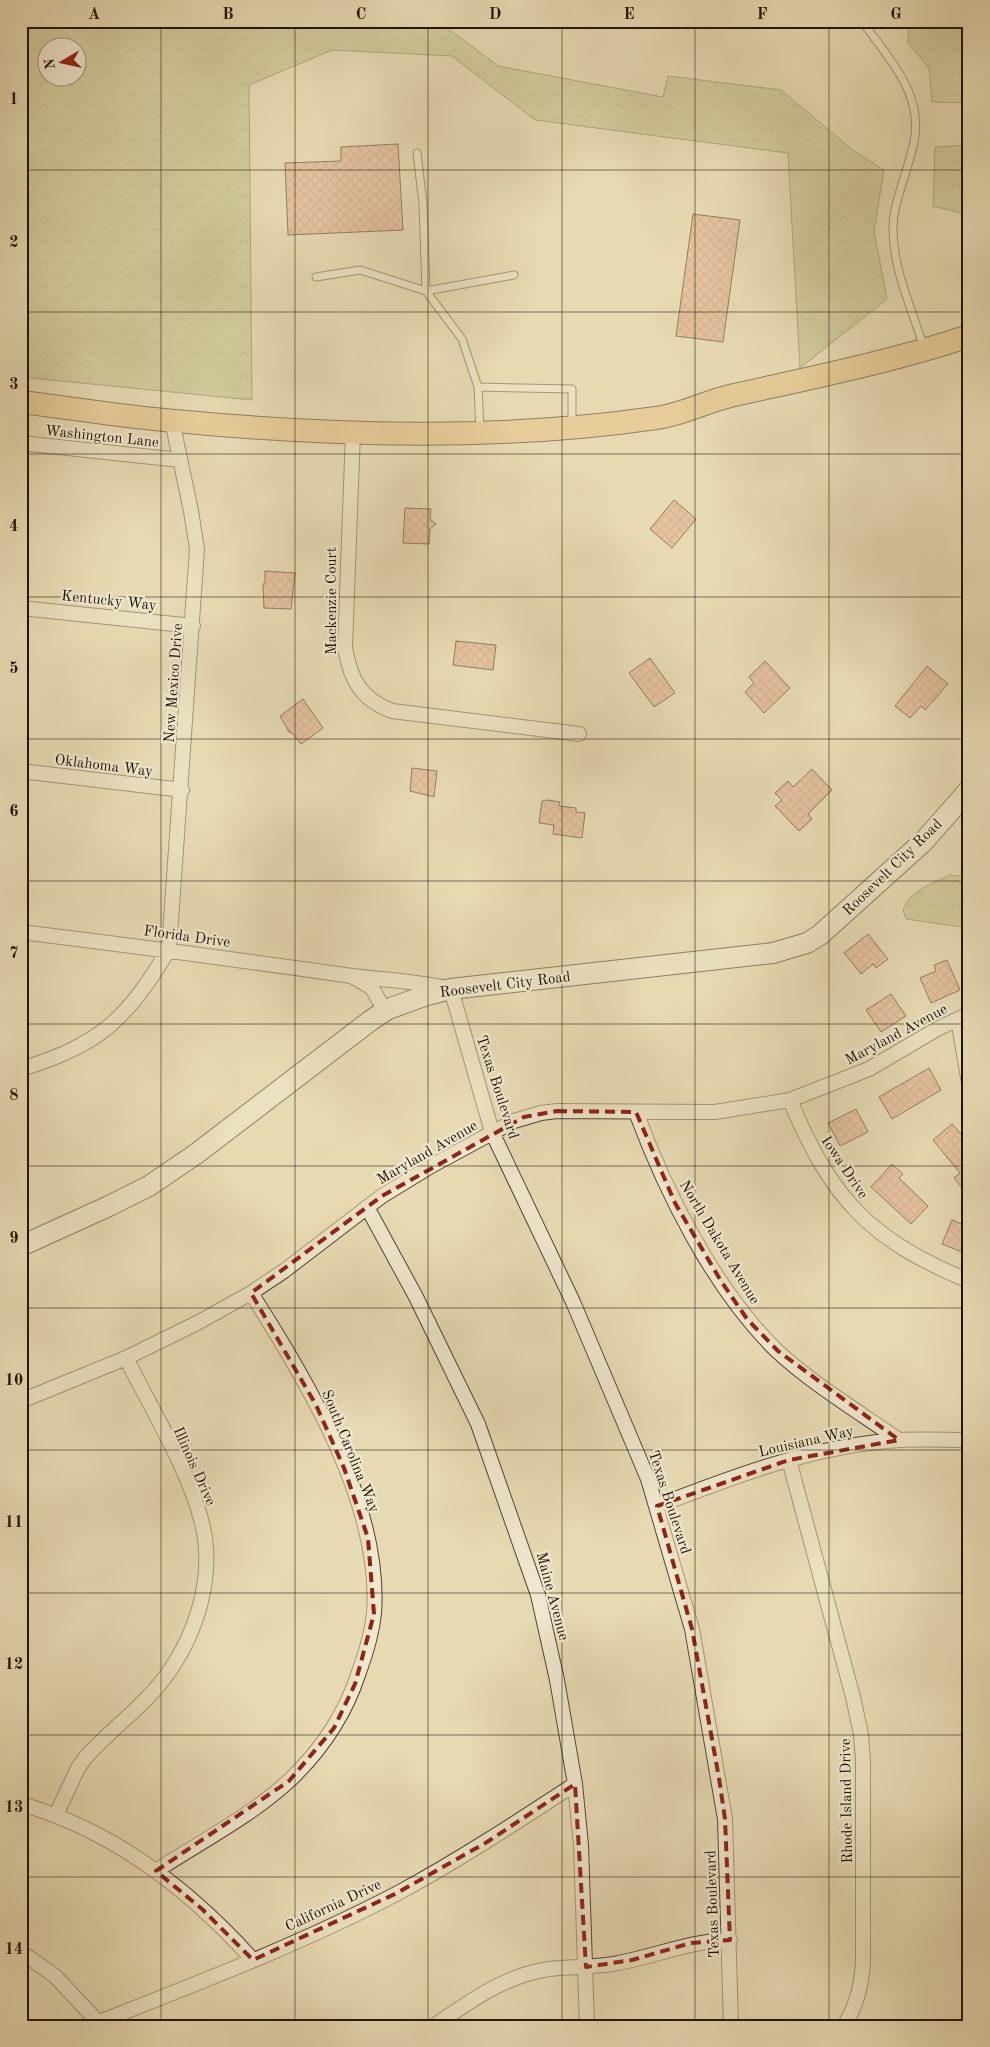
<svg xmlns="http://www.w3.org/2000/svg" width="990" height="2047" viewBox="0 0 990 2047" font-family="'Old Standard TT',serif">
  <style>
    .forest { fill: url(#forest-crowns); stroke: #6f6845; fill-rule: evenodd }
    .building { fill: url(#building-cross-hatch); stroke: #211303 }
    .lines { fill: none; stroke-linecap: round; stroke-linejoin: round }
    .lane-casing { stroke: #52452f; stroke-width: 9 }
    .street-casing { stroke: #52452f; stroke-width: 16 }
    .secondary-casing { stroke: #211303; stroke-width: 22 }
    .primary-casing { stroke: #211303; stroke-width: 24 }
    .lane { stroke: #efe7ce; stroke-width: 7 }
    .street { stroke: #efe7ce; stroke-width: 14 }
    .secondary { stroke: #efe7ce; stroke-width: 20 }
    .primary { stroke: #e4bd7a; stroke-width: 22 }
    .marked { fill: none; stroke: #8f2418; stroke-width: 4; stroke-dasharray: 10 6; stroke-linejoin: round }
    .grid { fill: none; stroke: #211303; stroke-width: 1; stroke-opacity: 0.55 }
    .labels { text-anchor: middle; stroke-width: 4.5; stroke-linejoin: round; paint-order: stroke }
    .street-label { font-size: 15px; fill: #211303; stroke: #efe7ce }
    .neatline { fill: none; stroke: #211303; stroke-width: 2 }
    .grid-label { font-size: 16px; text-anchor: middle; font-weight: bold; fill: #211303 }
  </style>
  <defs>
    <pattern id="forest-crowns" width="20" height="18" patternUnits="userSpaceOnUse" patternTransform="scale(1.25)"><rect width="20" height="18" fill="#bdbd87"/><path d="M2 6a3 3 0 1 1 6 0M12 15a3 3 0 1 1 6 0" fill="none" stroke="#a2a273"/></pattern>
    <pattern id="building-cross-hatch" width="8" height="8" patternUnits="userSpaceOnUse" patternTransform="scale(1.25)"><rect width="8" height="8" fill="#e4a587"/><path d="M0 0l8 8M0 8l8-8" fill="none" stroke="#c38d73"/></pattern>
  </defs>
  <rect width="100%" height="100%" fill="#e7dab3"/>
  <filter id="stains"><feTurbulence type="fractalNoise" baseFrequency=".004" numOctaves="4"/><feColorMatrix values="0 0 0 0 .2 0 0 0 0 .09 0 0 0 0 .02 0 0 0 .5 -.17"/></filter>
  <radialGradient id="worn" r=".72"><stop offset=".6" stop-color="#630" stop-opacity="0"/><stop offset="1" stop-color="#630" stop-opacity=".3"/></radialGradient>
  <path class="forest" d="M21,21H438L498,66L663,97L668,76L781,90L854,151L884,170L874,231L887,299L800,368L788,153L535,120L452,56L332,50L249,85L252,400L21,377V132L26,130L29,102L21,101ZM48,48H78V78H48Z
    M909,21H969V103L932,102L929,68L908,43Z
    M969,145V215L933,206L935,147Z
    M950,875L969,877V928L906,919L903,910C911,889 932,884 950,875Z"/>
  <path class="building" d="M398,144L403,230L288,235L285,163L341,161V147Z
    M693,214L740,220L723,342L676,336Z
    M674,500L696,519L672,548L650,529Z
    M405,508L431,509L430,519L436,524L430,529L429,544L403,543Z
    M265,571L295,573L291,609L264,608L263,584L265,583Z
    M456,641L496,645L493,670L453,665Z
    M650,658L675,693L654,707L629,673Z
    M765,661L790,688L764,713L745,692L754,683L749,677Z
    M927,666L948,684L925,710L921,706L910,718L895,706Z
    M303,699L323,728L301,744L292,733L289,732L280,716Z
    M412,768L437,771L434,797L410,791Z
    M812,769L832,790L808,814L812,819L799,831L775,806L782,800L775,793L788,781L793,787Z
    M547,800L560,802L559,806L576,808V812L585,813L582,838L553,834L554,825L539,823L542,801Z
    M868,934L888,959L876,968L873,964L861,974L844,953Z
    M947,960L960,990L931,1003L920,978L936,971L934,965Z
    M891,994L906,1016L881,1032L866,1010Z
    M929,1068L941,1090L892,1119L879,1097Z
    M856,1109L868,1132L840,1146L828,1123Z
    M952,1124L969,1143V1196L954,1178L960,1173L933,1140Z
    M892,1164L903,1174L899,1178L928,1206L911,1224L871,1187Z
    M952,1220L969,1227V1255L942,1244Z"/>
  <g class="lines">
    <defs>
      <path id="lane" d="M862,21C888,58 924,93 914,142C909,167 898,191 894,215C888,259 911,306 924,348
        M417,153L423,204L426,291L514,275
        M316,277L360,270L426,291L462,339L478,387
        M480,431L478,387L572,389V424"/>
      <path id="street" d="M353,432L345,648C351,681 361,699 392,711L579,734
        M21,443L180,460
        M21,608L193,626
        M21,771L182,790
        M21,932C127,945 232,959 338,974C375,980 413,980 451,989L492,1132L573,1302L648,1479L692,1629L725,1819L731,2026
        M355,978L372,988L385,1011
        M958,1019L969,1083
        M21,1069C101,1044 126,1020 169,949L197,549L191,511L172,421
        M790,1100C831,1199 870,1240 969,1281
        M636,1112C666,1193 714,1289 776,1350C811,1383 859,1412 899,1440
        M367,1207L416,1297L478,1424L538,1595L557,1680L575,1784L581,1845L587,2026
        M21,1401L126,1358L199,1322L251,1293L284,1271L382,1196L431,1166L514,1121L541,1113L557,1111L715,1112L790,1100L869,1069L937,1029L969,1014
        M789,1460L853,1697L861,1734L863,1760V1963C861,1987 857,2005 844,2026
        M657,1506C734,1476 816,1445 900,1440C923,1439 946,1440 969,1440
        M21,1804C113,1830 190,1890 253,1960
        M56,1815L78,1768L86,1757C111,1729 143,1707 166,1676C197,1633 215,1576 202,1523C189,1470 151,1408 126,1358
        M156,1871C200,1842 253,1815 291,1779C322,1749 346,1713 359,1672C366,1653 372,1634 374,1613C382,1505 307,1381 251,1293
        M21,1952L55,1976L98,2022
        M89,2026C193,1985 299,1945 398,1893C459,1860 517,1822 575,1784
        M434,2026C470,2001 506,1975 549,1969C572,1966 595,1968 618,1963C656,1956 690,1941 730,1940"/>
      <path id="secondary" d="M21,1246L109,1206L149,1186L196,1154L370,1021L388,1009L427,995L451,989L773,953L807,943L820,935L923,842L969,790"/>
      <path id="primary" d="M21,402C72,408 123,417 175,421C334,436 497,441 656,418C681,415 705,402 730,396C810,378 891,362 969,336"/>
    </defs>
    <use href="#lane" class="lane-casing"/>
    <use href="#street" class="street-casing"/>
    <use href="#secondary" class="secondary-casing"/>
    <use href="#primary" class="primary-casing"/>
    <use href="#lane" class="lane"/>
    <use href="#street" class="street"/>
    <use href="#secondary" class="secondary"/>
    <use href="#primary" class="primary"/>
  </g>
  <path d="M0 0H990V2047H0ZM557,1111L636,1112L675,1203L721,1281L747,1319L778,1351L899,1440L789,1460L657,1506L692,1629L719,1778L725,1819L730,1940L691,1943L632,1960L586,1967L575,1784L487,1842L397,1893L253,1960L202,1909L156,1871L289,1781L334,1728L355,1684L374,1614L368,1538L344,1468L316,1405L251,1293L382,1196L524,1117Z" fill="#e7dab3" fill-opacity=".55" fill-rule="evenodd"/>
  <path class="marked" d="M557,1111L636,1112L675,1203L721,1281L747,1319L778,1351L899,1440L789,1460L657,1506L692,1629L719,1778L725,1819L730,1940L691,1943L632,1960L586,1967L575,1784L487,1842L397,1893L253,1960L202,1909L156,1871L289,1781L334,1728L355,1684L374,1614L368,1538L344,1468L316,1405L251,1293L382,1196L524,1117Z"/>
  <path class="grid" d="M161,21V2026M295,21V2026M428,21V2026M562,21V2026M695,21V2026M829,21V2026M21,170H969M21,312H969M21,454H969M21,597H969M21,739H969M21,881H969M21,1024H969M21,1166H969M21,1308H969M21,1450H969M21,1593H969M21,1735H969M21,1877H969"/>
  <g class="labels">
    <g class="street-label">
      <text transform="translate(102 436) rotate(6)" y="5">Washington Lane</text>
      <text transform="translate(109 600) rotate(6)" y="5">Kentucky Way</text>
      <text transform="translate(331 601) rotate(-90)" y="5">Mackenzie Court</text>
      <text transform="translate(173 683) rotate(-86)" y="5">New Mexico Drive</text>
      <text transform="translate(104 765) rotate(7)" y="5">Oklahoma Way</text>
      <text transform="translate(892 867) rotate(-44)" y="5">Roosevelt City Road</text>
      <text transform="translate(187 936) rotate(8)" y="5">Florida Drive</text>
      <text transform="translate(505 984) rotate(-7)" y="5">Roosevelt City Road</text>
      <text transform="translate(896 1034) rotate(-28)" y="5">Maryland Avenue</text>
      <text transform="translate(498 1087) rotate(72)" y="5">Texas Boulevard</text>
      <text transform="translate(427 1152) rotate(-30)" y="5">Maryland Avenue</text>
      <text transform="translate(845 1167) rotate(56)" y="5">Iowa Drive</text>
      <text transform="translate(720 1242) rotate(59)" y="5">North Dakota Avenue</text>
      <text transform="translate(806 1441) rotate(-13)" y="5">Louisiana Way</text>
      <text transform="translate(351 1451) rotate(68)" y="5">South Carolina Way</text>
      <text transform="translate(195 1466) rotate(66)" y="5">Illinois Drive</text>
      <text transform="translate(670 1502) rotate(72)" y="5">Texas Boulevard</text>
      <text transform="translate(553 1596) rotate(75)" y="5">Maine Avenue</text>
      <text transform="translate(846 1801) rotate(-91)" y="5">Rhode Island Drive</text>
      <text transform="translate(712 1904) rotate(-92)" y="5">Texas Boulevard</text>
      <text transform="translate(333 1905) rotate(-25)" y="5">California Drive</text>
    </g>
  </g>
  <rect width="990" height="2047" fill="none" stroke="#e7dab3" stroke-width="55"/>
  <g transform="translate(62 62) rotate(261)"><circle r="24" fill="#efe7ce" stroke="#9d927d"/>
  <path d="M0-4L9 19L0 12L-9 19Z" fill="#8f2418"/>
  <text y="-8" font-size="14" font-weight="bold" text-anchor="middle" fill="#211303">N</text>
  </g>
  <rect x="28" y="28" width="934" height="1992" class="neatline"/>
  <g class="grid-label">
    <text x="94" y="19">A</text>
    <text x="228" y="19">B</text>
    <text x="361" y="19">C</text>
    <text x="495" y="19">D</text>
    <text x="629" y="19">E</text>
    <text x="762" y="19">F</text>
    <text x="896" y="19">G</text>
    <text x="14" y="104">1</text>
    <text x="14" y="247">2</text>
    <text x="14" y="389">3</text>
    <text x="14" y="531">4</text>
    <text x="14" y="673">5</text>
    <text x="14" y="816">6</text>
    <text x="14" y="958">7</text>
    <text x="14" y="1100">8</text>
    <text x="14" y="1243">9</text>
    <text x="14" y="1385">10</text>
    <text x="14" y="1527">11</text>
    <text x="14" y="1669">12</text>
    <text x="14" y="1812">13</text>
    <text x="14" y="1954">14</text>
  </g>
  <rect width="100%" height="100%" filter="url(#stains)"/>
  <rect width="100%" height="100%" fill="url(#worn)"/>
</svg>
